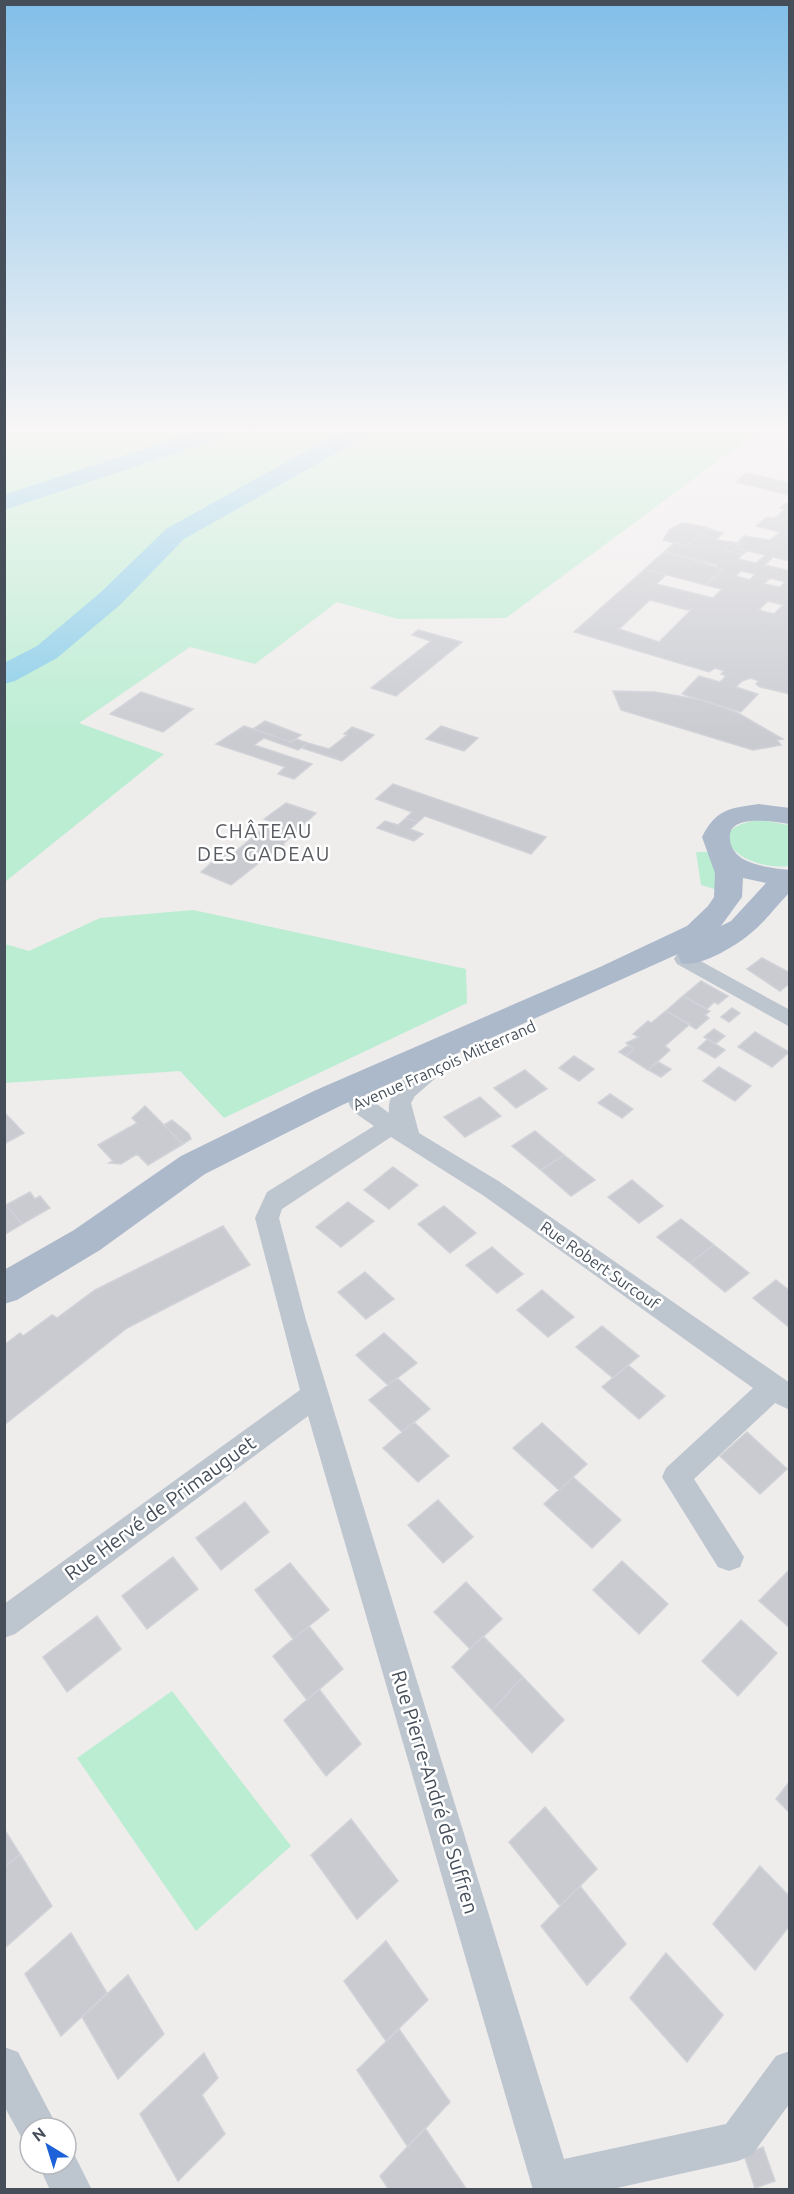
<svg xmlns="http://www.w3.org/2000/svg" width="794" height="2194" viewBox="0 0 794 2194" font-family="Ubuntu,sans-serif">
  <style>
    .green { fill: #baedd2 }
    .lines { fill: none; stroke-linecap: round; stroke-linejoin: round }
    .river { fill: #88cde9; fill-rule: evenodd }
    .building { fill: #c9cbd1; stroke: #d0d2d8; stroke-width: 1.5; fill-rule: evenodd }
    .minor { fill: #bdc5ce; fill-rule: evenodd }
    .primary { fill: #acb9cb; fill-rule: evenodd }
    .labels { text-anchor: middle; stroke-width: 5; stroke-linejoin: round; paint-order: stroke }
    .street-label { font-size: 16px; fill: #454e59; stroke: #fff }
    .quarter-label { font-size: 20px; letter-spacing: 1.5px; fill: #595c61; stroke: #fff }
    .near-street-label { font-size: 20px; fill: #454e59; stroke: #fff }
  </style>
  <rect width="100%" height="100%" fill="#efecec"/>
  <path class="green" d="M5,432H761L727,454L506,618L398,619L337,602L255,664L190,647L79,723L164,754L5,882Z
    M760,820L789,825V866C742,872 695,828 760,820Z
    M696,852H708L718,866V890L701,885Z
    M193,910L466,969L467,1003L224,1118L180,1071L5,1083V944L29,951L100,918Z
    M172,1691L291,1846L196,1931L77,1758Z"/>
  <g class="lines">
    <path class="river" d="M194,432H228L225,437L4,510V495Z
      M340,432H368L365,437L184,539L121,604L57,658L15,681L4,684V663L37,646L101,592L166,529Z"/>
  </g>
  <path class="building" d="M746,473L790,483V495L736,482Z
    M786,503H790V561L773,557L765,565L790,571V694L760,687L756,684L759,681L751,678L742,681L736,687L758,694L741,712L682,694L699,676L720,682L726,676L721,674L724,671L715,668L709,672L574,632L645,569L666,575L656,584L713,598L722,589L705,585L723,569L666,552L676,543L687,546L706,529L723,533L716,540L732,542L724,550L743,554L738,559L756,563L765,555L736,548L741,543L738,542L744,536L770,540L780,532L756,526L767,517L774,519L785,509L780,508ZM741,571L755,574L750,580L736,576ZM770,578L785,582L780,587L764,584ZM650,600L687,610L692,609L659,642L619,629ZM768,601L783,605L774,614L759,610Z
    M682,523L705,527L716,531L706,529L687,546L663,540L669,530Z
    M732,542L739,544L736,548L747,551L743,554L724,550Z
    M674,543H676L666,552L717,565L716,567L723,569L722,572L705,585L645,569Z
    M418,630L462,642L396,696L371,688L431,641L412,635Z
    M613,691L655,692L702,700L738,713L783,739L777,740L781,745L753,750L621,710Z
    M141,692L193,709L163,732L110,714Z
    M265,721L301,735L291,742L253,729Z
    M244,726L291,742L296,739L308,743L298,750L264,738L254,745L312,764L294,779L278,774L285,767L216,744Z
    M441,726L478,738L464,751L426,739Z
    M352,727L374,735L342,761L302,748L308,743L329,749L347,735L344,734Z
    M393,784L546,837L531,854L425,816L418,822L406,818L412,812L376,799Z
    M286,803L316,813L284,843V849L274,851L231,885L201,872L227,849L235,852L271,822L264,819Z
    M406,818L418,822L410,829L423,834L414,841L377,828L385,821L398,825Z
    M762,958L790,973V983L780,991L747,969Z
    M701,981L728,996L718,1004L714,1002L707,1009L683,996Z
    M683,996L710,1011L705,1015L709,1018L696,1029L666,1011Z
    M732,1008L740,1013L729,1022L721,1017Z
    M666,1011L690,1024L665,1046L670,1050L648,1070L626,1056L634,1049L626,1043L639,1037L633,1034L648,1021L651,1023Z
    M714,1029L725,1036L715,1044L704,1037Z
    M755,1032L789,1052L772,1067L738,1047Z
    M708,1039L725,1050L715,1058L698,1048Z
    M629,1045L634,1049L626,1056L619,1052Z
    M574,1056L594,1069L579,1081L559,1068Z
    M658,1062L671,1069L661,1077L648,1070Z
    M719,1067L751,1086L735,1101L703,1081Z
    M525,1070L547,1089L516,1108L494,1088Z
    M610,1094L633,1109L622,1118L598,1103Z
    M480,1097L501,1116L465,1137L444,1117Z
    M145,1106L183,1144L148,1165L137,1154L121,1164L109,1163L113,1161L98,1145L137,1123L132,1118Z
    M4,1112L24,1133L4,1144Z
    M172,1120L189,1134L191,1139L183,1144L164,1125Z
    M535,1131L564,1155L541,1170L512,1146Z
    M564,1155L595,1180L571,1196L541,1170Z
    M393,1167L418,1185L389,1209L364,1190Z
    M632,1180L663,1206L639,1223L608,1197Z
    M30,1192L35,1199L40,1196L50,1208L22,1224L6,1205Z
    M348,1202L374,1221L341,1247L316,1227Z
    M6,1205L22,1224L4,1235V1206Z
    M444,1206L476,1233L450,1253L418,1224Z
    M681,1219L714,1245L690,1263L657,1237Z
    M223,1226L250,1265L127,1328L4,1425V1345L20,1333L23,1336L52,1315L57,1318L95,1290Z
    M714,1245L749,1273L725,1292L690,1263Z
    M492,1247L523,1274L497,1293L466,1265Z
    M365,1272L394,1299L366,1319L338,1292Z
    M776,1280L790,1291V1328L753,1298Z
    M542,1290L574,1317L548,1337L517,1310Z
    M602,1326L639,1356L613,1378L576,1347Z
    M384,1333L417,1363L388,1385L356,1355Z
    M628,1365L665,1396L639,1419L602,1387Z
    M397,1378L430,1409L402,1432L369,1400Z
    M414,1422L449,1456L418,1482L383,1448Z
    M542,1423L587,1464L559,1490L513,1448Z
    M747,1432L787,1469L760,1494L720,1456Z
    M573,1477L621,1520L592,1548L544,1504Z
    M438,1500L473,1537L443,1563L408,1525Z
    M245,1502L269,1532L221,1570L196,1538Z
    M173,1557L198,1589L147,1629L122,1596Z
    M622,1561L668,1604L639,1634L593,1590Z
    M290,1563L329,1610L293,1639L255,1590Z
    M790,1569V1628L759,1601Z
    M466,1582L502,1619L470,1649L434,1612Z
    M97,1616L121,1649L67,1692L43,1657Z
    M741,1620L777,1653L738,1696L702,1661Z
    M309,1626L343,1669L307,1700L273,1656Z
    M483,1636L523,1677L492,1710L452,1667Z
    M523,1677L564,1720L532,1753L492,1710Z
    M319,1689L361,1744L326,1776L284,1720Z
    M790,1781V1813L776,1799Z
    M545,1807L597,1869L560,1906L509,1842Z
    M351,1819L398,1881L357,1919L311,1855Z
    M4,1829L20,1854L4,1868Z
    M20,1854L52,1906L7,1946L4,1941V1868Z
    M760,1866L790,1897V1925L755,1970L713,1924Z
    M580,1886L626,1944L587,1985L541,1926Z
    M71,1933L107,1993L61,2036L25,1974Z
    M386,1941L428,2000L386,2041L344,1981Z
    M666,1953L723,2015L687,2062L630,1998Z
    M128,1975L164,2034L118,2079L82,2017Z
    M399,2029L450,2102L408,2147L357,2070Z
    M204,2053L218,2078L202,2095L225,2134L178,2181L140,2114Z
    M425,2128L467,2190H389L380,2176Z
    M763,2147L775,2181L755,2188L744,2155Z"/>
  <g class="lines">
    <path class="minor" d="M684,952L790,1010V1027L677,964L674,959L677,954Z
      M435,1061L443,1064L446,1069L415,1096L411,1103L419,1133L500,1182L790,1383V1410L775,1403L694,1479L744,1557L740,1567L729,1571L718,1567L662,1477L666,1468L753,1388L484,1196L391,1137L282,1209L279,1218L306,1320L564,2159L726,2124L776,2056L790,2051V2103L752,2155L738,2161L608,2190H533L308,1416L15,1634L4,1638V1604L300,1390L255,1218L267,1192L374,1126C348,1108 340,1105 358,1076L366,1074L374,1076L377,1082L369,1095L370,1099L389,1113C386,1089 414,1067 435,1061Z
      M4,2047L18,2052L58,2128H30V2144L24,2142L4,2106Z
      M66,2147L72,2150L92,2190H50L38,2164H66Z"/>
    <path class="primary" d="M759,804L790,808V824C775,822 726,812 730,840C731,848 736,855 743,859C758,867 774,868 790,870V892C777,905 765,922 751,933C736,946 700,968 681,963L678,954L340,1106L205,1174L100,1250L17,1300L4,1304V1270L74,1230L181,1156L316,1090L600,967L687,926L708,906L714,897L715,873L702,837C716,809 730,808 759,804ZM743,878L766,883L731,921L721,926L742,897Z"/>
  </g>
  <linearGradient id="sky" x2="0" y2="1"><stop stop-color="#81bee8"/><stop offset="0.58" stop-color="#f8f6f6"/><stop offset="1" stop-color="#f8f6f6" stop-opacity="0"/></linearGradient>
  <rect width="794" height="739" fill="url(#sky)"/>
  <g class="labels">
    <g class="street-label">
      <text transform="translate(444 1065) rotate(-24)" y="6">Avenue François Mitterrand</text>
      <text transform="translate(600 1265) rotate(35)" y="6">Rue Robert Surcouf</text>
    </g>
    <g class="quarter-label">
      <text x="264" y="838">CHÂTEAU<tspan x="264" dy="23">DES GADEAU</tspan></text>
    </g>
    <g class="near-street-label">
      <text transform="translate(160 1508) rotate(-36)" y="7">Rue Hervé de Primauguet</text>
      <text transform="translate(435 1792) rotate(73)" y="7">Rue Pierre-André de Suffren</text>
    </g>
  </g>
  <rect width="794" height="2194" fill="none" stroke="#454e59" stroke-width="12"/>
  <g transform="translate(48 2146) rotate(322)"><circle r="28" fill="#ffffff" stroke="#b5b8bd" stroke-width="1.5"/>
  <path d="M0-4.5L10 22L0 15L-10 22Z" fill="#1d61d8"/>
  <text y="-9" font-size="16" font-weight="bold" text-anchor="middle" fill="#454e59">N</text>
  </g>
</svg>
